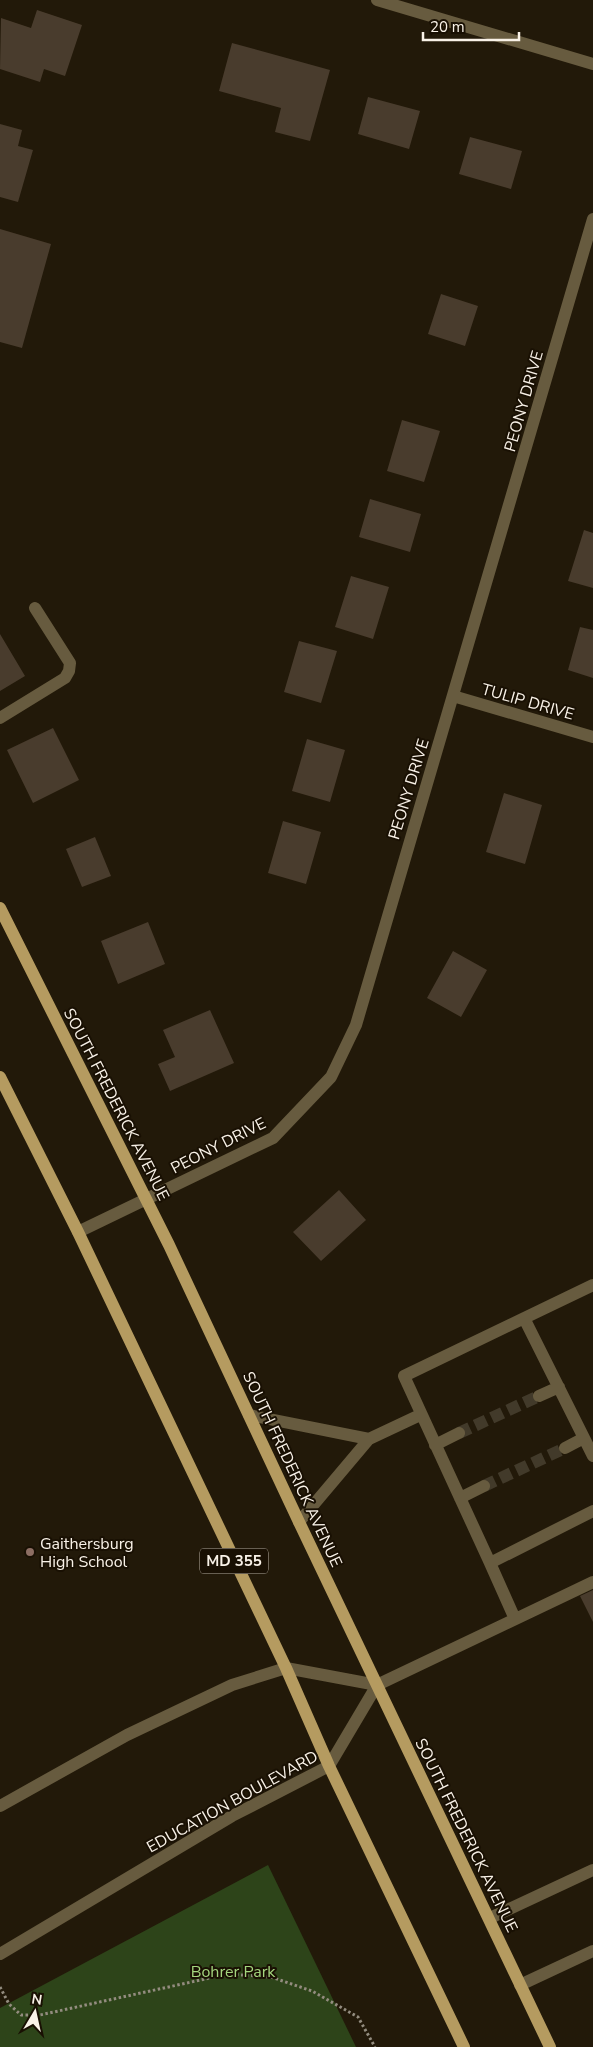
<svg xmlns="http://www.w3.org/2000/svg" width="593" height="2047" viewBox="0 0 593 2047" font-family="'Nunito Sans',sans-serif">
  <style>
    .green { fill: #2d4419 }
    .building { fill: #493c2d }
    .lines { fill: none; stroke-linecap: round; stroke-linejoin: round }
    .minor-tunnel { stroke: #423a2a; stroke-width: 12; stroke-dasharray: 12 6; stroke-linecap: butt }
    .path { stroke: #938c7f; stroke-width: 3; stroke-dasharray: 2.5 2.5; stroke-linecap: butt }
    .minor { stroke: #675b3f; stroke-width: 12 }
    .major { stroke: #b59b60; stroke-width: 12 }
    .education-dot { fill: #8d6e63; stroke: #191003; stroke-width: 2 }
    .labels { text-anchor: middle; stroke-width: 4; stroke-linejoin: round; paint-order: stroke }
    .shield { fill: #191003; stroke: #b6aea3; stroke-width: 1 }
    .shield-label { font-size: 15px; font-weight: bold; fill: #f9f2e8 }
    .street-label { font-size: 16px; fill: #f9f2e8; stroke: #191003 }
    .poi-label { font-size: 16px; fill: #f9f2e8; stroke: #191003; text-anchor: start }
    .park-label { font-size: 16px; fill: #a4d67e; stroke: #191003 }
  </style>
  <rect width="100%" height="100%" fill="#221909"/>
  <path class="green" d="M268,1865L356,2047H0V2008Z"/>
  <path class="building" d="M37,10L82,25L65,76L44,69L40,82L0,69L1,18L31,28Z
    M232,43L330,70L310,141L275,132L281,108L219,91Z
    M368,97L420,111L409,149L358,134Z
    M0,124L22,130L18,146L33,150L18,202L0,197Z
    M470,137L522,151L511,189L459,174Z
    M0,229L51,244L22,348L0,342Z
    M441,294L478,306L465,346L428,334Z
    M402,420L440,431L424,482L387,471Z
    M370,499L421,514L410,552L359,537Z
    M584,530L593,533V588L568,581Z
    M351,576L389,587L373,639L335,627Z
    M580,627L593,630V678L568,670Z
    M0,634L25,676L0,691Z
    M299,641L337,651L321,703L284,692Z
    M53,728L79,780L33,803L7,750Z
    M307,739L345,750L330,802L292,791Z
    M504,793L542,805L525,864L486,852Z
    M283,821L321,832L306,884L268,873Z
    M95,837L111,876L82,887L66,849Z
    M148,922L165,964L118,984L101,941Z
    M453,951L487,970L461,1017L427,998Z
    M210,1010L234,1063L170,1091L158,1064L175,1057L163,1030Z
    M339,1190L366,1220L321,1261L293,1232Z
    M593,1590V1622L580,1596Z"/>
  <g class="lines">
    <path class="minor-tunnel" d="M459,1433L539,1396
      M484,1486L565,1448"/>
    <path class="path" d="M0,1987L9,2004L21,2015H40L228,1974L271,1977L312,1991L358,2017L375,2047"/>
    <path class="minor" d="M377,0L593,64
      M453,696L593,737
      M0,718L65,678L69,671L70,663L35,608
      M78,1232L273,1138L331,1077L356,1025L593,219
      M593,1285L404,1376L490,1563L593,1511
      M524,1318L593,1456
      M539,1396L559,1387
      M249,1415L369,1439L299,1522
      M369,1439L420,1415
      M435,1445L459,1433
      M565,1448L584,1438
      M460,1498L484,1486
      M490,1563L515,1619
      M377,1685L593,1582
      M0,1806L127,1735L232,1685L286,1668L377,1685
      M490,1918L593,1870
      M0,1954L232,1816L329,1766L377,1685
      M520,1985L593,1951"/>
    <path class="major" d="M0,908L169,1245L299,1522L550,2047
      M0,1077L78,1232L286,1668L329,1766L464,2047"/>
  </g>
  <circle class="education-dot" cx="30" cy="1552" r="5"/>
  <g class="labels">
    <rect class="shield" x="200" y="1548.5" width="68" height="25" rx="4"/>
    <g class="shield-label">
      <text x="234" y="1566">MD 355</text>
    </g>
    <g class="street-label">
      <text transform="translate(523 401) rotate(-74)" y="6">PEONY DRIVE</text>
      <text transform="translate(528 701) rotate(16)" y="6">TULIP DRIVE</text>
      <text transform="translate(408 789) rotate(-73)" y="6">PEONY DRIVE</text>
      <text transform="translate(117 1104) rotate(63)" y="6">SOUTH FREDERICK AVENUE</text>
      <text transform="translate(218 1145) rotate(-27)" y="6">PEONY DRIVE</text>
      <text transform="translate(293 1469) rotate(65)" y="6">SOUTH FREDERICK AVENUE</text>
      <text transform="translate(232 1801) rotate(-29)" y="6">EDUCATION BOULEVARD</text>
      <text transform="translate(467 1835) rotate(64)" y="6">SOUTH FREDERICK AVENUE</text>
    </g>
    <g class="poi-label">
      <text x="40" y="1549">Gaithersburg<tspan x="40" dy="18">High School</tspan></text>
    </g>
    <g class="park-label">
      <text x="233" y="1977">Bohrer Park</text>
    </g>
  </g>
  <g transform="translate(35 2012) rotate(9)" stroke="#191003" stroke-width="4" paint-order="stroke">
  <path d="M0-4L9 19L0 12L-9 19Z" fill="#f9f2e8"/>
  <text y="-8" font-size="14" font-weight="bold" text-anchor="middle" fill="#f9f2e8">N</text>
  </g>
  <path d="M423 32v8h96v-8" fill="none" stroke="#f9f2e8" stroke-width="2.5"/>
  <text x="430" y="32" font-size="15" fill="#f9f2e8" stroke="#191003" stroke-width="4" paint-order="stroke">20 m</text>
</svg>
